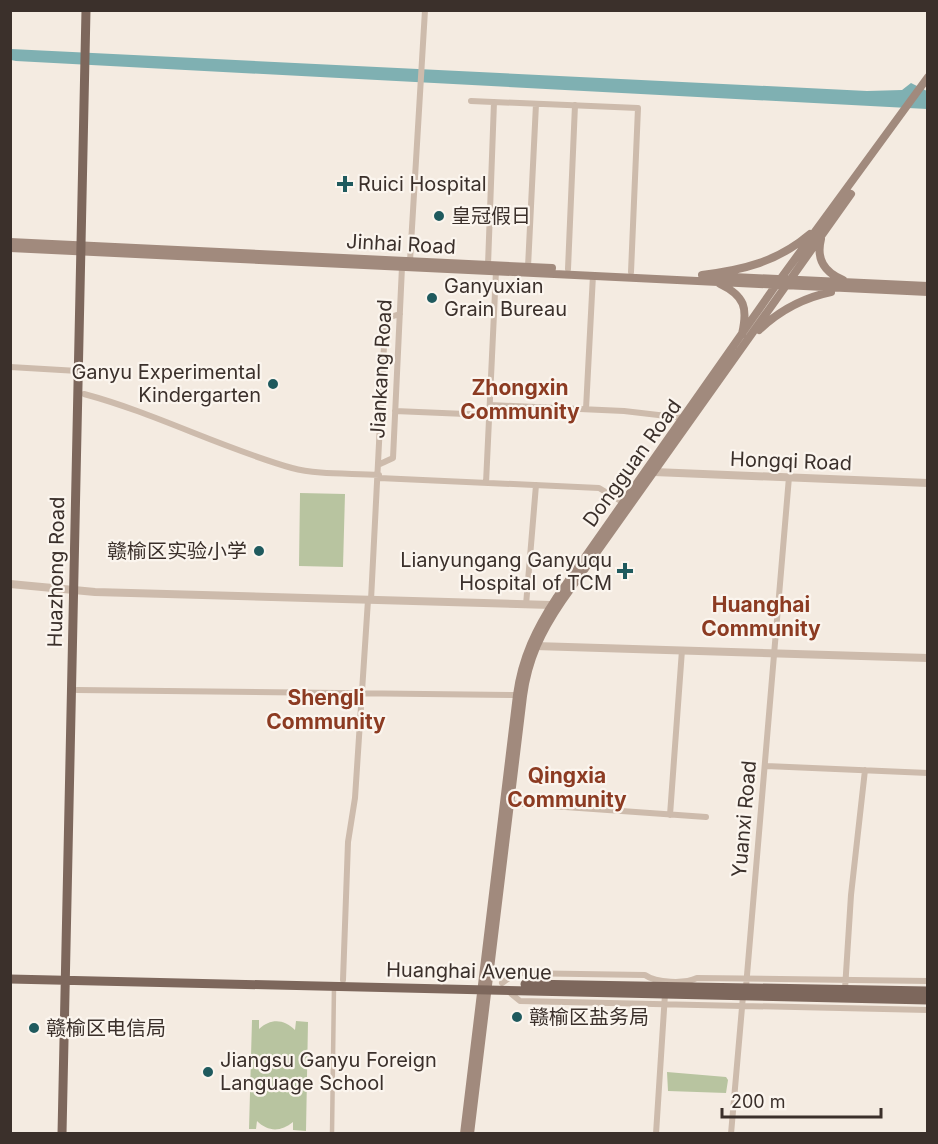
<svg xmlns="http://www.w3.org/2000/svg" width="938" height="1144" viewBox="0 0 938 1144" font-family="Inter,'Noto Sans SC',sans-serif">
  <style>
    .green { fill: #b8c4a0 }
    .water { fill: #7fb0b2 }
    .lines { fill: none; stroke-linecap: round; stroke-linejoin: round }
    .pedestrian { stroke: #cdbbac; stroke-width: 4.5 }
    .minor { stroke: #cdbbac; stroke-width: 6 }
    .tertiary { stroke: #cdbbac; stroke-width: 8 }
    .secondary { stroke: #a18a7d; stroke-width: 8 }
    .primary { stroke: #7d675c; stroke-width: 9 }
    .poi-dot { fill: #1f5a5e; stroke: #fbf5ee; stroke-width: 2 }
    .labels { text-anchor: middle; stroke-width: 4.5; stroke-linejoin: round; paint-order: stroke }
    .poi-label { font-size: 20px; fill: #3b302b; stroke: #fbf5ee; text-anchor: start }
    .street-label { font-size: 20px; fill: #3b302b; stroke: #fbf5ee }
    .neighbourhood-label { font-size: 21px; font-weight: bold; fill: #8c3b22; stroke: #fbf5ee }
  </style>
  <rect width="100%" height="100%" fill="#f4ebe1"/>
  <path class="green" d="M300,493L345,494L343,567L299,566Z
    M252,1020H259V1029C271,1018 284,1019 295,1030L296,1021L308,1022L306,1131L293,1130V1122C281,1132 268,1132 257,1121L256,1129H249Z
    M667,1072L726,1077L728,1080L726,1093L668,1091Z"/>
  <path class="water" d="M11,49L867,91L902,90L911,83L927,91V109L16,61L11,60Z"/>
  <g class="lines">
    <path class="pedestrian" d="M332,1134L334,986"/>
    <path class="minor" d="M471,101L638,108L631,272
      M410,261L425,10
      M488,265L494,102
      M528,267L536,104
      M568,269L575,105
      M10,367L78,371
      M84,394C155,413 221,448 292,468C317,475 352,473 379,475
      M490,405L624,411L684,418
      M586,409L593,275
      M395,411L489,415
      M380,464L393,458L402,267
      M379,478L599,488L624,503
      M486,483L496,271
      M371,600L385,326L390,317L400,314
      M526,605L536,485
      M77,690L517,695
      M766,766L928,773
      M509,803L706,817
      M670,815L682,650
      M343,980L348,842L355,798L368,600
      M502,983L516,973L645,975C656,983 685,984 697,978L928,981
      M746,987L789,477
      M845,989L851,895L865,770
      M508,991L520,1001L928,1010
      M656,1134L665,994
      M731,1134L743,996"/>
    <path class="tertiary" d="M654,472L928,483
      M10,584L95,592L551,605
      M535,646L928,658"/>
    <path class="secondary" d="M821,239C816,259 824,272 843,280
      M10,242L552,268
      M10,248L928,292
      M702,275C743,270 777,262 810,234
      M712,276L928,286
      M720,284C745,296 748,308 742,334
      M759,330C780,310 802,298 831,292
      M464,1134L517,695C522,658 536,629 557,597L776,285L928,77
      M470,1134L523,696C528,659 541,632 562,601L851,194"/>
    <path class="primary" d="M10,979L928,1000
      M525,984L928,991
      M62,1134L86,10"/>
  </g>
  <g class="poi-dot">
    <path d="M342 175h6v6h6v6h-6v6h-6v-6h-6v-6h6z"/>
    <circle cx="439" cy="216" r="6"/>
    <circle cx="432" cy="298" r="6"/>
    <circle cx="273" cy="384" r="6"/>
    <circle cx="259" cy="551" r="6"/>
    <path d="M622 562h6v6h6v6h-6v6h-6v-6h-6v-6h6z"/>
    <circle cx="517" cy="1017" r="6"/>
    <circle cx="34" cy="1028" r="6"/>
    <circle cx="208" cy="1072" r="6"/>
  </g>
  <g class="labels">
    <g class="poi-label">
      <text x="358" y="191">Ruici Hospital</text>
      <text x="451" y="223">皇冠假日</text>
      <text x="444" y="293">Ganyuxian<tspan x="444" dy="23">Grain Bureau</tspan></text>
      <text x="261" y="379" text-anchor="end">Ganyu Experimental<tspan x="261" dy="23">Kindergarten</tspan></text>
      <text x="247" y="558" text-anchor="end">赣榆区实验小学</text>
      <text x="612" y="567" text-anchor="end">Lianyungang Ganyuqu<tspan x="612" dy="23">Hospital of TCM</tspan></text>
      <text x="529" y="1024">赣榆区盐务局</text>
      <text x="46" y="1035">赣榆区电信局</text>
      <text x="220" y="1067">Jiangsu Ganyu Foreign<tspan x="220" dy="23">Language School</tspan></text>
    </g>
    <g class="street-label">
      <text transform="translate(401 244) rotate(3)" y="7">Jinhai Road</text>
      <text transform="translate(381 369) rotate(-87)" y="7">Jiankang Road</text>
      <text transform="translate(791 461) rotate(2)" y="7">Hongqi Road</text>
      <text transform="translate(632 463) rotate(-54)" y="7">Dongguan Road</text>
      <text transform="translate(56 572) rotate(-89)" y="7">Huazhong Road</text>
      <text transform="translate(744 819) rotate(-85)" y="7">Yuanxi Road</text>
      <text transform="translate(469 971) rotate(1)" y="7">Huanghai Avenue</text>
    </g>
    <g class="neighbourhood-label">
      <text x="520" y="395">Zhongxin<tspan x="520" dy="24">Community</tspan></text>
      <text x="761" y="612">Huanghai<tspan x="761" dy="24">Community</tspan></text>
      <text x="326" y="705">Shengli<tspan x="326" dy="24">Community</tspan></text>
      <text x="567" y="783">Qingxia<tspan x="567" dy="24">Community</tspan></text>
    </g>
  </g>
  <rect width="938" height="1144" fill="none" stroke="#3b302b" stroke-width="24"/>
  <path d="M722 1108v9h159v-9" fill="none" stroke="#3b302b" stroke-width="3"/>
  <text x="731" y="1108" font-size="18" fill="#3b302b" stroke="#fbf5ee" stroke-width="4.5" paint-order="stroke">200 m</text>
</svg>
